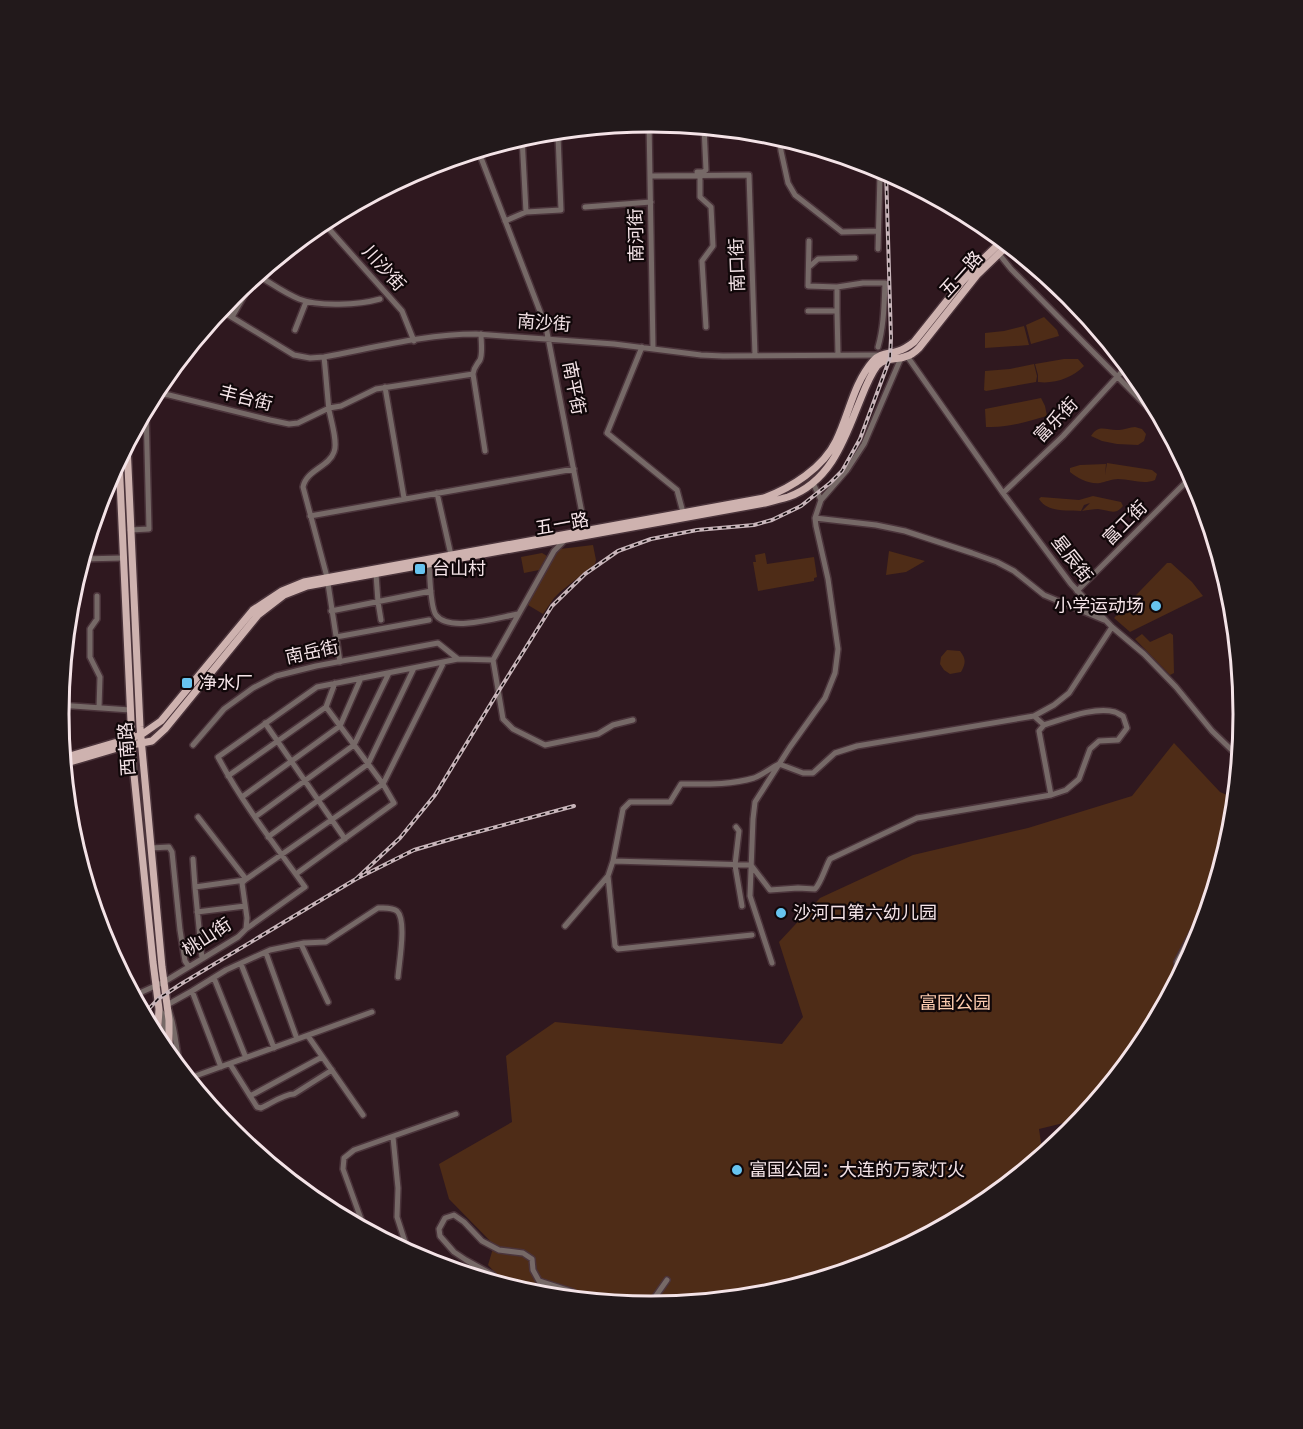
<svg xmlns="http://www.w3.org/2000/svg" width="1303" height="1429" viewBox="0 0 1303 1429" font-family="'Roboto Condensed','Noto Sans SC',sans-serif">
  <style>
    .green { fill: #4e2c17 }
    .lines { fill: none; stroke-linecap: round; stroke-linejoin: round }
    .minor-casing { stroke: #4b343b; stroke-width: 8 }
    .major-casing { stroke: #4b343b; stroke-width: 10 }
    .minor { stroke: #766967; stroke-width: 5 }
    .major { stroke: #ceb2af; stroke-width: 7 }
    .rail-casing { stroke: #c8b5ba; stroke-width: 4 }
    .rail { stroke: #100709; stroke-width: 1.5; stroke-dasharray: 4.5; stroke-linecap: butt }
    .poi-dot { fill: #67c4f0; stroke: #100709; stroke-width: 2 }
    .labels { text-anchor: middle; stroke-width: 4.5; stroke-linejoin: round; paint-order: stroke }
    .street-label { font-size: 18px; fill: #f4e3e7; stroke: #100709 }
    .poi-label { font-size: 18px; fill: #f4e3e7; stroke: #100709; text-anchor: start }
    .park-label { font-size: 18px; fill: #fccbaf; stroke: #100709 }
    .rim { fill: none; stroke: #f4e3e7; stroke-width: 3 }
  </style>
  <rect width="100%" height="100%" fill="#2f181f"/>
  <path class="green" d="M1044,317L1057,330L1059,336L1031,344L1026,325Z
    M1024,326L1029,345L985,348V333L1004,331Z
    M1064,359H1078L1084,366C1072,378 1055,384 1038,382V375L1035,364Z
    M1034,364L1037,376L1036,382L986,391L984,390L985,371L1010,369Z
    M1041,398L1045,406L1047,416C1025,422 1009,428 986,427L985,409Z
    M1135,427L1142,429L1146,434L1144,441L1138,445L1117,444L1102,441L1091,436C1099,423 1107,431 1119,430C1124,430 1130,427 1135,427Z
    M1107,463L1152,470L1157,474L1155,480C1143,485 1131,479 1118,479C1112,479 1105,482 1100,483C1091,485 1077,478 1070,472V468L1080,465L1106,464L1105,475Z
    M1093,496L1121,502L1123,506C1115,516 1109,510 1098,509C1093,509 1088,510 1082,511L1090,503L1084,505L1081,511C1067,510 1048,513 1039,499L1041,497L1079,500Z
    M593,545L596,560L595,564L560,592L554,598L543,614L528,605L556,551L560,549Z
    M889,551L925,561L906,572L886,575Z
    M542,553L547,556L539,570L524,573L521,557Z
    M765,553L767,564L814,557L817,577L814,578V581L758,591L753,562H756L755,555Z
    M1167,563H1171L1192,582L1203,596L1130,632L1114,618Z
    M1170,633L1173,635L1174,673L1170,675L1135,639L1142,634L1150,642Z
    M947,650L960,651C966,659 966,663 961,672L950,674L944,670L940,664L941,657Z
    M1174,743L1220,792L1236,799L1233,831L1199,942L1144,1044L1084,1118L1039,1129L1043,1156L997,1181L1001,1191L981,1208L878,1262L767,1296L651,1307L535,1296L501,1286L502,1280L488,1265L494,1245L449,1199L439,1164L512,1122L506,1056L555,1022L782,1044L803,1017L779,942L820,898L913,855L1028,828L1132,796Z"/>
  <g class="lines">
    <defs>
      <path id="minor" d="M649,122L653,348
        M522,137L526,212
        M779,137L781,151L788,183L795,195L842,232L878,231
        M478,150L546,327L586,534
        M697,172H703L706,170L704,127
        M700,175V197L711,207L713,246L702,261L706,327
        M650,176L749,175L755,355
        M585,207L651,202
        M323,221L329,229L402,311L414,341
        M505,221L526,212L561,210L558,136L522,138
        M317,226L329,229
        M809,241L808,286L837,287L863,283H885C884,305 884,326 878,347
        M878,249L880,174L883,169
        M999,254L1011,269L1168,428
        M809,267L818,259L855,258
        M257,275C271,283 284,293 299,299C319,307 359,305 380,299
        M220,310L294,355L310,358L324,357C373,348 426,334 476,334L614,344L701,355L723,356L881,355
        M808,311H837L838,355
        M837,311V287
        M232,317L255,277
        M295,330L306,302
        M481,334C481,342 483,353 480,360C476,366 474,367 473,374L485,451
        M642,347L607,433L677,490L684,516
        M907,356L1003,493L1071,584L1112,627L1144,654L1176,687L1212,731L1240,758
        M324,357C326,375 327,392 329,410C331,420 338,443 334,452C329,467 306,470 303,487L327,577L340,662
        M385,387L404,498
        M154,393L169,395L270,420L289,424L298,423L329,408L341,406L376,389L473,374
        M103,488H109
        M437,493L451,555
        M1003,493L1063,436L1128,365
        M821,500L847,470L864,444L901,358
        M310,516L574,469
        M815,518L876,525L905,531L972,553L997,562L1014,571L1044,595L1104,620
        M130,530L149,529L146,409
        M82,559L123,558
        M429,564C430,575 430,607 436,615C449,633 500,617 518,614
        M376,574L378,602L381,620
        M1077,591L1193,475
        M97,596V619L90,629V657L100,677L99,708
        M331,611L431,591
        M336,637L429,620
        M493,660L503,719L513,729L545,745L598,734L613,725L633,720
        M493,660L554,551L564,541
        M59,705L130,710
        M265,723L345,839
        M1044,725L1039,731L1051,795
        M193,745L224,709L253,688L276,676L316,666L438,643L458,659
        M228,776L326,707L335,683
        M242,797L340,726L361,678
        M198,817L246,879
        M255,817L354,745L389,673
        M736,827L739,831L735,865L742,906
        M268,837L368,764L414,668
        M151,848L169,847L172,852L180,930L185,961L189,967
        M193,859L195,887
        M613,861L751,865L770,890L798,888L815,889C821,883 825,868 830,859L917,818L1051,795L1066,790L1079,779L1090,749L1099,741L1118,740L1127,728L1123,716C1120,715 1118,713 1115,712C1095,706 1064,719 1044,725L1034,716
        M296,874L394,803L383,784L326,707
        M608,876L615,946L618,949L752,935
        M197,912L245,906
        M565,926L608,876L613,861L623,809L630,802H670L681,784C704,784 731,785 754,778C762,775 771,768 779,764L803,773H813L835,753L857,746L1034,716L1054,705L1069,693L1112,627
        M246,929L305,887C275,845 242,803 218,757L317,687L458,659L493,660
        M301,944L328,1002
        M266,953L297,1039
        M202,959L195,887L245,880
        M772,963L750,896L753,819L755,802L790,747L825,698L835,673L838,649L828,579L816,526L815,518L821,500L813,483
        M241,964L274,1048
        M214,978L246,1058
        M1178,981L1177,962L1210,899
        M192,991L221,1067
        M133,996L164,982L238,937L246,929L247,918L242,883L245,880L383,784L444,662
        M159,1009L164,1016L165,1045L186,1077
        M308,1036L363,1115
        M230,1064L257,1107L261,1108C270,1104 284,1094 294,1094L332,1070
        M181,1069C175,1047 176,1026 167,1005L192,991L226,970L270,950L304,943L326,942L378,908C384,908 392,907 397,911C407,920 399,963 398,977
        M187,1079L372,1012
        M250,1096L322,1057
        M393,1137L398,1188L397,1217L409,1254
        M365,1230L343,1169L344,1158L354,1150L456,1114
        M461,1273L479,1275L481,1280
        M498,1285V1282L493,1275L466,1260L454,1252L440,1236L439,1229L445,1218L454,1215L464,1222L482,1241L499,1250L523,1253L532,1259L533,1270L539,1281L573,1292L578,1300
        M648,1307L667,1280"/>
      <path id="major" d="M127,445L140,727L162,967L169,1020V1042L166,1054
        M119,459L133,765L153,962L159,1009L157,1042
        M63,758L141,735L161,721L253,610L282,591L304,582L764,498C791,488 823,468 836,441C849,415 853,384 873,361C880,353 889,354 898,351C905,349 909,346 914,342L961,283L979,263L1003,240
        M63,764L121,747L152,741L165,729L258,615L284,595L307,586L765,503C773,501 781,499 788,497C828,483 843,444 857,408C863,394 868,378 877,366C886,356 896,361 907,356C912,355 915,352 919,348L977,275L1009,244"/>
    </defs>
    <use href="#minor" class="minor-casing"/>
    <use href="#major" class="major-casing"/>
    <use href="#minor" class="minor"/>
    <use href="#major" class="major"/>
    <defs>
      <path id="rail" d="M356,879L400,838L435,795L498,692L552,606L585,574L618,551L651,539L697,530L754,525L772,520L801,506L830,483L842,471L860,439L890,358L891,338L886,171
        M143,1015L158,999L181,984L356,879L414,850L455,838L574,806"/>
    </defs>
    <use href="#rail" class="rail-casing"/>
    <use href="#rail" class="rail"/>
  </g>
  <g class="poi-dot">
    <rect x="414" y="563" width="12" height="12" rx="3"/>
    <circle cx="1156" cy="606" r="6"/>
    <rect x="181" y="677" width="12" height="12" rx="3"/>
    <circle cx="781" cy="913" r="6"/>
    <circle cx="737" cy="1170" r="6"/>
  </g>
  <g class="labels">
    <g class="street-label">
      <text transform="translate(636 235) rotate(-91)" y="6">南河街</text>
      <text transform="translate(737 265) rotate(-92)" y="6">南口街</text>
      <text transform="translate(384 268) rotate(48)" y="6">川沙街</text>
      <text transform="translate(961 274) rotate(-48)" y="6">五一路</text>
      <text transform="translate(544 323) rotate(4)" y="6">南沙街</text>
      <text transform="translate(574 388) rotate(79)" y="6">南平街</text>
      <text transform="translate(246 398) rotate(14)" y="6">丰台街</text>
      <text transform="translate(1056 420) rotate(-46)" y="6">富乐街</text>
      <text transform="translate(1125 523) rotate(-45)" y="6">富工街</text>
      <text transform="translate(562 524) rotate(-10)" y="6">五一路</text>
      <text transform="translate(1072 559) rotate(52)" y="6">星辰街</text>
      <text transform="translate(312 652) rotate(-12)" y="6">南岳街</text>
      <text transform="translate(127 749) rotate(-94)" y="6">西南路</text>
      <text transform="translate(207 937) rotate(-33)" y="6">桃山街</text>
    </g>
    <g class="poi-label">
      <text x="432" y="575">台山村</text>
      <text x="1144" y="612" text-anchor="end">小学运动场</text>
      <text x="199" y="689">净水厂</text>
      <text x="793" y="919">沙河口第六幼儿园</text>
      <text x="749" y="1176">富国公园：大连的万家灯火</text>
    </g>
    <g class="park-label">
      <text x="955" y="1009">富国公园</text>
    </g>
  </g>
  <path d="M0 0H1303V1429H0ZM69 714a582 582 0 1 1 1164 0a582 582 0 1 1-1164 0Z" fill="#22191b" fill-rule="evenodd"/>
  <path class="rim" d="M69 714a582 582 0 1 1 1164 0a582 582 0 1 1-1164 0Z"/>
</svg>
